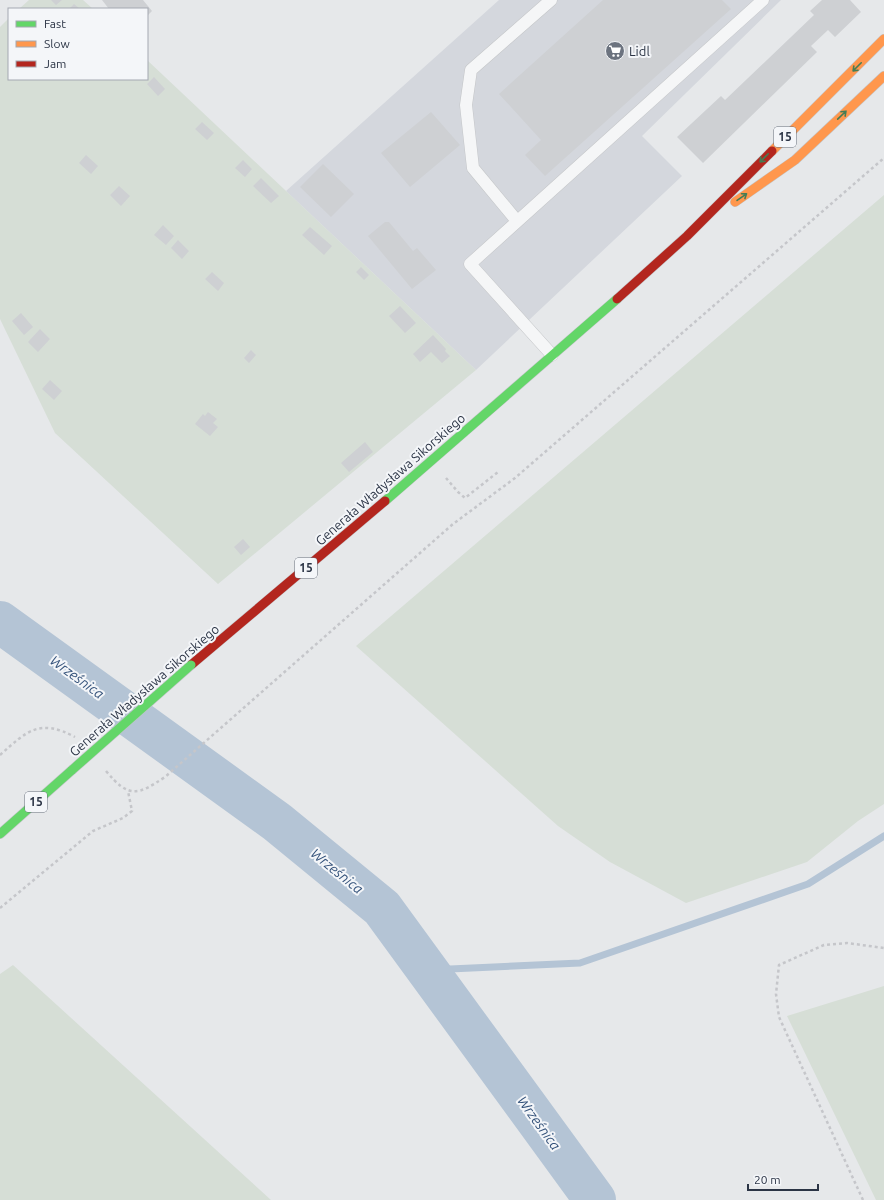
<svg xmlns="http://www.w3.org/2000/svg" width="884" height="1200" viewBox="0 0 884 1200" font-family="Ubuntu,sans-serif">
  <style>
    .built { fill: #d4d7dd }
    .green { fill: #d6ded6 }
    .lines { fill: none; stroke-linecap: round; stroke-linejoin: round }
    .stream { stroke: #b4c4d5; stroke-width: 7 }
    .river { stroke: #b4c4d5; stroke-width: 42 }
    .building { fill: #ced0d3 }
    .lane-casing { stroke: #c4c6c8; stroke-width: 13 }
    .fast-casing { stroke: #c2c5c8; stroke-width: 10 }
    .slow-casing { stroke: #c2c5c8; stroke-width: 10 }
    .jam-casing { stroke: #c2c5c8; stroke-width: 10 }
    .path { stroke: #c5c6ca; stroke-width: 2.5; stroke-dasharray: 3 3; stroke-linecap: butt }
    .lane { stroke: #f5f6f7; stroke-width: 12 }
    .fast { stroke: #63d668; stroke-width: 9 }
    .slow { stroke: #ff974d; stroke-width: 9 }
    .jam { stroke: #b3261e; stroke-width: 9 }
    .fast-bridge-casing { stroke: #c2c5c8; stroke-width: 10; stroke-linecap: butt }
    .fast-bridge { stroke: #63d668; stroke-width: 9 }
    .oneway { stroke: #447d55 }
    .labels { text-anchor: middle; stroke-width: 4; stroke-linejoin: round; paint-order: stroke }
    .shield { fill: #f4f6f9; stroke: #676e7b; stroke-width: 1 }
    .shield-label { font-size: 12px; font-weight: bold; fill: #2b3445 }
    .poi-label { font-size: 13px; fill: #2b3445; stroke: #f4f6f9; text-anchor: start }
    .street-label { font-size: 13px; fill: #2b3445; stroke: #f4f6f9 }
    .water-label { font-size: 14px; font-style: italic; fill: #34527a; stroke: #f4f6f9 }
  </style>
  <rect width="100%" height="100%" fill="#e6e8ea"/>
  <path class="built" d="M499,0H781L642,136L682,176L476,370L286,191Z"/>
  <path class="green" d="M29,0H83L93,9H19Z
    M9,18V79H147V60L476,370L218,584L55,433L0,319V27Z
    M884,195V804L858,821L807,862L686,903L610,862L558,826L356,646Z
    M13,965L271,1200H0V974Z
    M884,986V1200H876L787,1016Z"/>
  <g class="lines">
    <path class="stream" d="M428,970L580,963L808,884L884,836"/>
    <path class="river" d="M0,622L277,822L382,908L595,1200"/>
  </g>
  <path class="building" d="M51,0H62L56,5Z
    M102,0H143L152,11L147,16V9H109Z
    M603,0H722L731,9L545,176L525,155L541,140L499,94Z
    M822,0H850L861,12L835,37L828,30L811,46L817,52L703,163L677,137L721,96L725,100L814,15L810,11Z
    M74,4L80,9H69Z
    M154,77L165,89L158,96L147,84Z
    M431,112L460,145L410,187L381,153Z
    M202,122L214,133L207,140L195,129Z
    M86,155L98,166L91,174L79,163Z
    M243,160L252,169L245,177L235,168Z
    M323,164L354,194L331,217L300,187Z
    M261,178L279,196L271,203L253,186Z
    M119,186L130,196L121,206L110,195Z
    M385,222H389L413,251L417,248L436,270L412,289L368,236Z
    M163,225L174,236L166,245L154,235Z
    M310,227L332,246L324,255L302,235Z
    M178,240L189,251L182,259L171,248Z
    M361,267L369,275L364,280L356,272Z
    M212,272L224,283L218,291L205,279Z
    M400,306L416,323L405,333L389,316Z
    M21,313L33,327L24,335L12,321Z
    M40,329L50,339L38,352L28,342Z
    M433,335L446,349L445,351L450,356L442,363L431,352L420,362L413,354Z
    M251,350L256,355L249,363L244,358Z
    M50,380L62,391L54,400L42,389Z
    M208,412L217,419L213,423L218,427L210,436L195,424L203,414L205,416Z
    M365,442L373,452L349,472L341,463Z
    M243,539L250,547L241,555L234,547Z"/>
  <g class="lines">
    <defs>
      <path id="lane" d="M517,221L473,168L466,105L471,70L551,0
        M552,355L470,264L763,0"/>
      <path id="fast" d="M385,501L617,299
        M0,834L72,770"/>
      <path id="slow" d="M772,151L884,39
        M735,202L795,160L884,76"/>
      <path id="jam" d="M617,299L687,236L772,151
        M191,665L385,501"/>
    </defs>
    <use href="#lane" class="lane-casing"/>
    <use href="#fast" class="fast-casing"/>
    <use href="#slow" class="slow-casing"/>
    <use href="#jam" class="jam-casing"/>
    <path class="path" d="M446,478L458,492L465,498L498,472
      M0,755C27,731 39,718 75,737
      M106,771C129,799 138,795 165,777L453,524L515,478L884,158
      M0,908L93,831L123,818L132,811L128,791
      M863,1200L779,1017L776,994L779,965L824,945L847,943L884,948"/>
    <use href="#lane" class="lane"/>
    <use href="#fast" class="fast"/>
    <use href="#slow" class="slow"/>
    <use href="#jam" class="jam"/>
    <defs>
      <path id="fast-bridge" d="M72,770L191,665"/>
    </defs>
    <use href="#fast-bridge" class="fast-bridge-casing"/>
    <use href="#fast-bridge" class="fast-bridge"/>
  </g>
  <defs><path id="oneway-shaft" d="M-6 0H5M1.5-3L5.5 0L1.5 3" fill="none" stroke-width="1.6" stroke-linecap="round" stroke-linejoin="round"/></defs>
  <g class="oneway">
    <use href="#oneway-shaft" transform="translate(857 67) rotate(135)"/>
    <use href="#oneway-shaft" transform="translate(842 115) rotate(-44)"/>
    <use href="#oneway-shaft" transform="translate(764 158) rotate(135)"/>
    <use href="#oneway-shaft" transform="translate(742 197) rotate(-35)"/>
  </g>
  <defs>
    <symbol id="supermarket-disc" viewBox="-11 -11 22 22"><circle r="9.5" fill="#6c737f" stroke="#f4f6f9"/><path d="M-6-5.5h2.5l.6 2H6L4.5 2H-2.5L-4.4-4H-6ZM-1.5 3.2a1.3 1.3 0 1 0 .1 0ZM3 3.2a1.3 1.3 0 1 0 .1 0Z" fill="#fff"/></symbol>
  </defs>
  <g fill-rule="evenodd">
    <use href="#supermarket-disc" x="604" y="40" width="22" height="22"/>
  </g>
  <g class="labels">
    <g class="shield">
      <rect x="774" y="127" width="22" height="20" rx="3"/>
      <rect x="295" y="558" width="22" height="20" rx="3"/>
      <rect x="25" y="792" width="22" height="20" rx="3"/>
    </g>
    <g class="shield-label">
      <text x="785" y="141">15</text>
      <text x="306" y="572">15</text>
      <text x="36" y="806">15</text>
    </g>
    <g class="poi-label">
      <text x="629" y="56">Lidl</text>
    </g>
    <g class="street-label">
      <text transform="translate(390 479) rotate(-41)" y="5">Generała Władysława Sikorskiego</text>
      <text transform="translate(144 690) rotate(-41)" y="5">Generała Władysława Sikorskiego</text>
    </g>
    <g class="water-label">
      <text transform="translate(77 677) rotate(36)" y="5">Wrześnica</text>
      <text transform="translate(337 871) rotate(39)" y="5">Wrześnica</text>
      <text transform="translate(539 1123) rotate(54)" y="5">Wrześnica</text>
    </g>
  </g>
  <rect x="8" y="8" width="140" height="72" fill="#f4f6f9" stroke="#a4a8b1"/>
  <rect x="16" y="21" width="20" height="6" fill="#63d668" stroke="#a4a8b1"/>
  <text x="44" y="28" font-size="12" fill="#2b3445">Fast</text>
  <rect x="16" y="41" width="20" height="6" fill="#ff974d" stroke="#a4a8b1"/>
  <text x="44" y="48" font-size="12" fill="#2b3445">Slow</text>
  <rect x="16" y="61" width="20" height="6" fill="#b3261e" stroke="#a4a8b1"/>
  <text x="44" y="68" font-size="12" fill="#2b3445">Jam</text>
  <path d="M748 1184v6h70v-6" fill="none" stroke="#2b3445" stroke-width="2"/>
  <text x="754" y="1184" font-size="12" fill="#2b3445" stroke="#f4f6f9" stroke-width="3" paint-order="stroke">20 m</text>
</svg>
